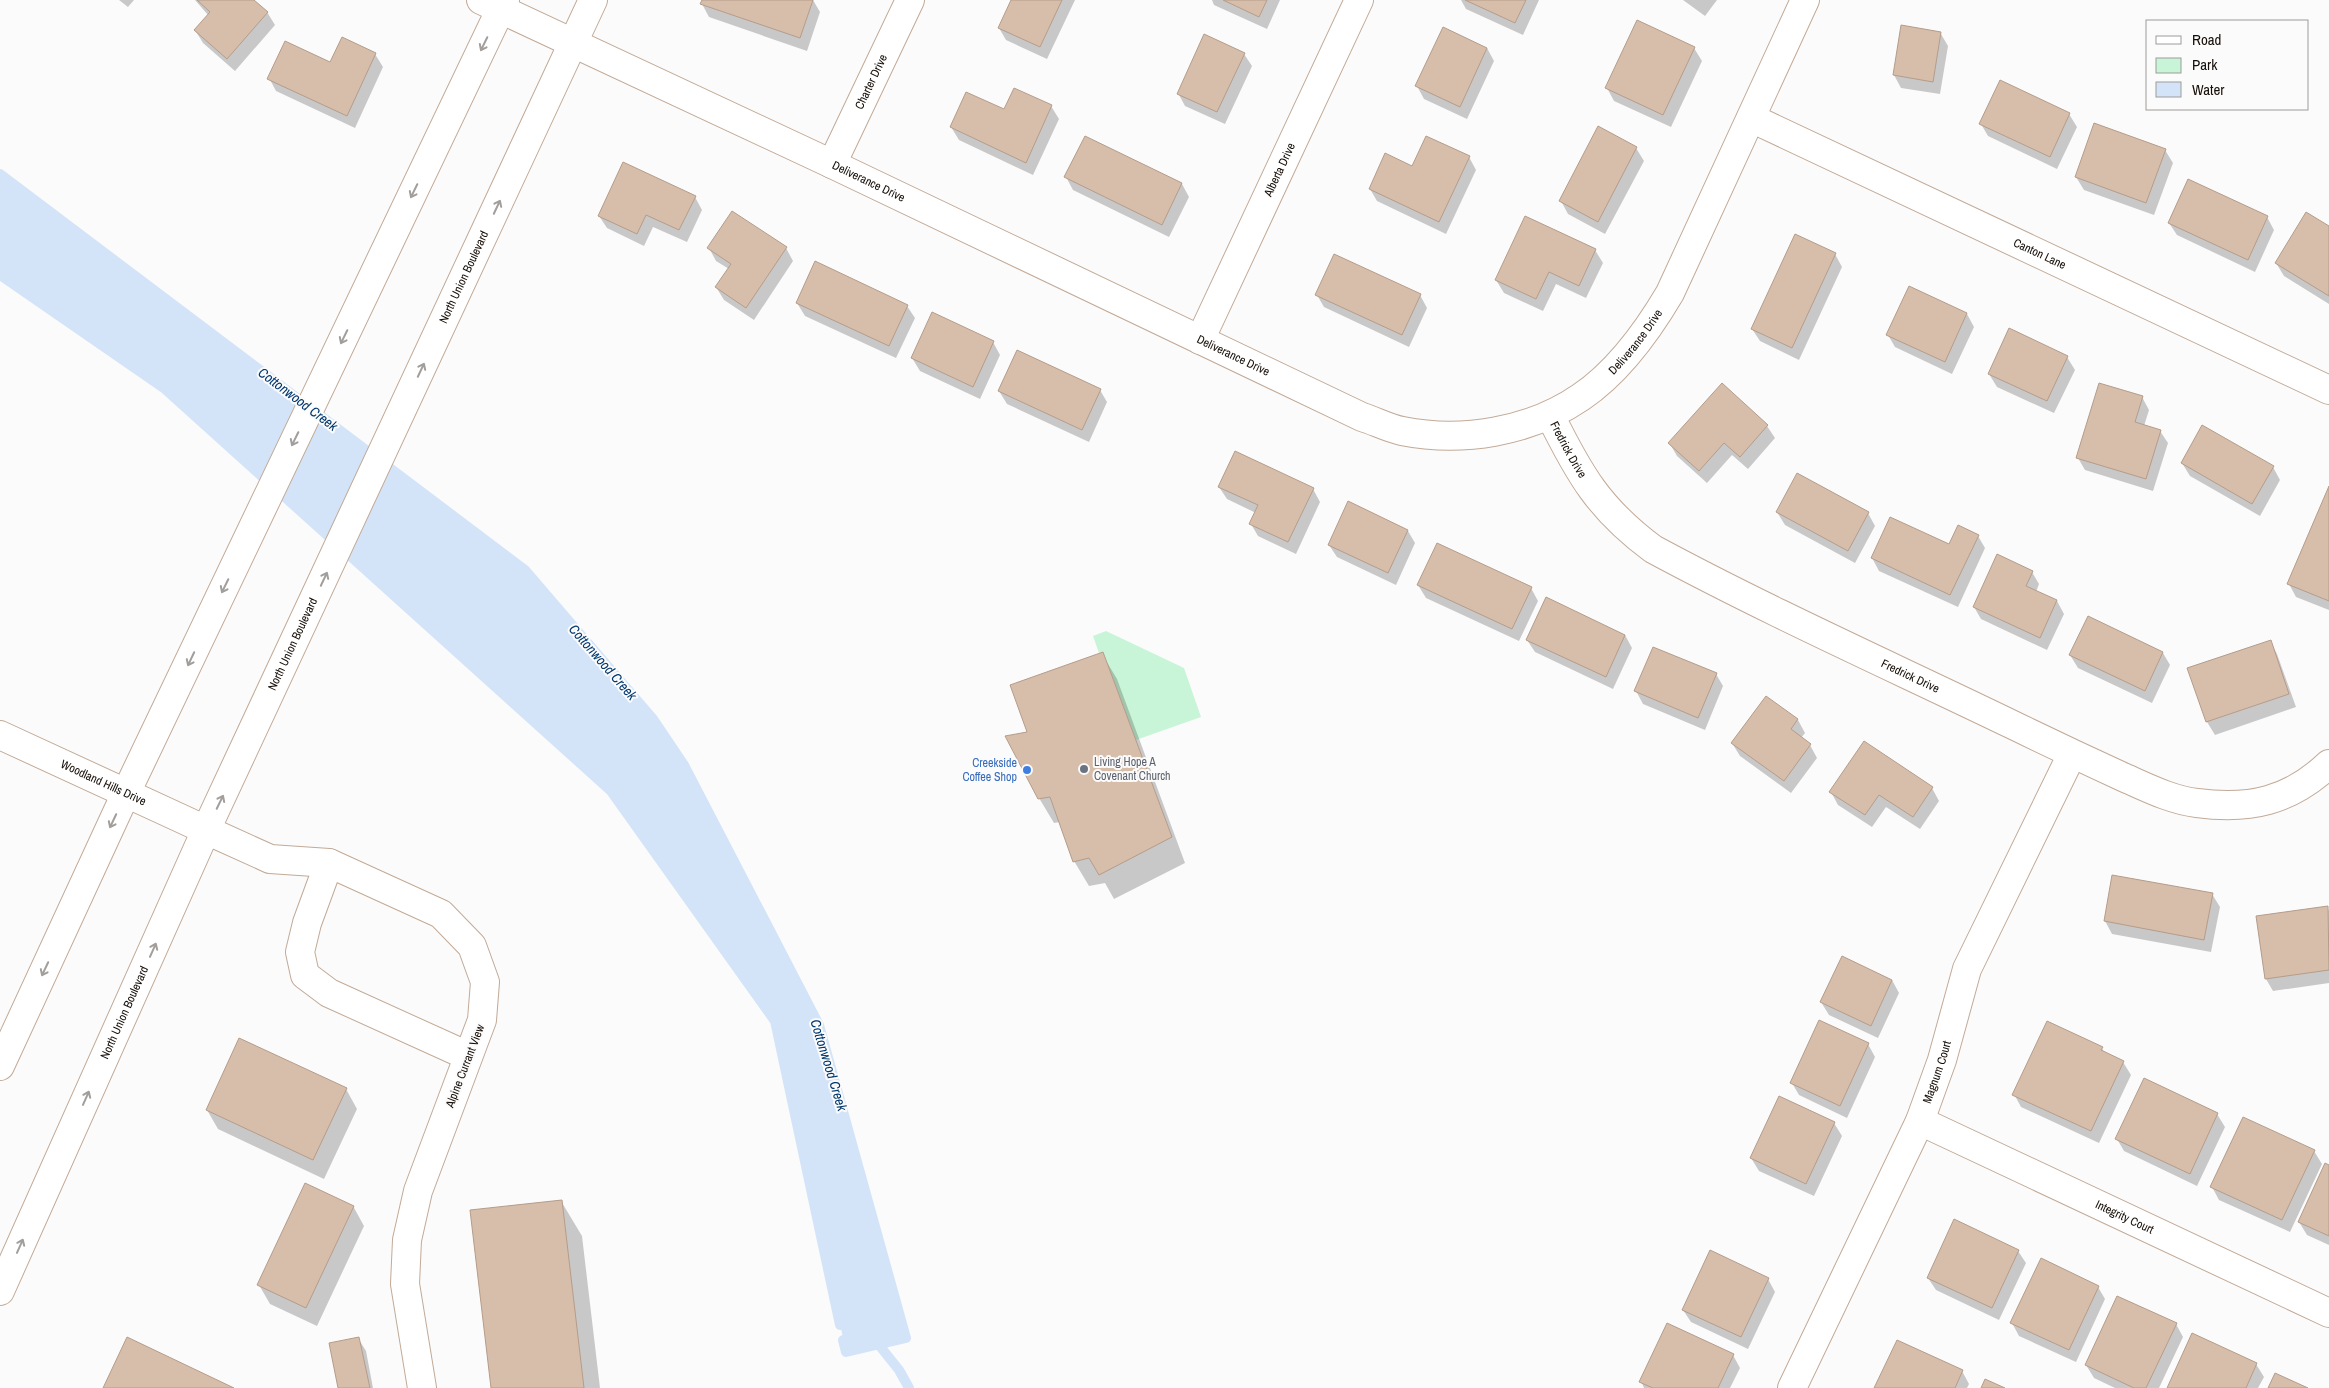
<svg xmlns="http://www.w3.org/2000/svg" width="2329" height="1388" viewBox="0 0 2329 1388" font-family="'Archivo Narrow',sans-serif">
  <style>
    .green { fill: #c8f5d8 }
    .water { fill: #d4e4f8 }
    .shadow { fill: #0003 }
    .lines { fill: none; stroke-linecap: round; stroke-linejoin: round }
    .stream { stroke: #d4e4f8; stroke-width: 10 }
    .building { fill: #d7beab; stroke: #b59c8a }
    .street-casing { stroke: #c2aa97; stroke-width: 30 }
    .secondary-casing { stroke: #c2aa97; stroke-width: 30 }
    .primary-casing { stroke: #c2aa97; stroke-width: 30 }
    .street { stroke: #fff; stroke-width: 28 }
    .secondary { stroke: #fff; stroke-width: 28 }
    .primary { stroke: #fff; stroke-width: 28 }
    .oneway { stroke: #a19e9c }
    .worship-dot { fill: #6b7280; stroke: #fbfbfb; stroke-width: 2 }
    .shop-dot { fill: #3f7fe0; stroke: #fbfbfb; stroke-width: 2 }
    .labels { text-anchor: middle; stroke-width: 4; stroke-linejoin: round; paint-order: stroke }
    .street-label { font-size: 12px; fill: #150d07; stroke: #fbfbfb }
    .worship-label { font-size: 12px; fill: #5b616d; stroke: #fbfbfb; text-anchor: start }
    .shop-label { font-size: 12px; fill: #366cbe; stroke: #fbfbfb; text-anchor: end }
    .water-label { font-size: 14px; font-style: italic; fill: #00376f; stroke: #fbfbfb }
  </style>
  <rect width="100%" height="100%" fill="#fbfbfb"/>
  <path class="green" d="M1106,631L1184,668L1201,717L1136,740L1103,652L1099,653L1093,636Z"/>
  <path class="water" d="M0,174L525,570L653,719L684,765L819,1025L906,1338L846,1352L775,1021L611,791L165,389L0,275Z"/>
  <path class="shadow" d="M119,0H134L128,7Z
    M195,0H253L267,12L275,25L235,71L203,43L195,30L208,15Z
    M703,0H813L820,12L807,51L709,17L702,4Z
    M1012,0H1075L1047,59L1006,40L999,28Z
    M1212,0H1280L1267,29L1214,5Z
    M1461,0H1539L1523,35L1466,9Z
    M1683,0H1717L1705,16Z
    M1941,34L1948,46L1940,94L1901,88L1894,75Z
    M342,39L375,54L383,67L355,128L276,91L269,78L331,64Z
    M1487,48L1494,61L1467,119L1424,99L1417,86Z
    M1694,48L1702,61L1671,127L1614,101L1607,88Z
    M1244,54L1252,66L1225,124L1185,106L1178,93Z
    M1051,106L1059,119L1033,175L959,140L951,127L1005,111Z
    M2069,114L2077,127L2057,169L1988,136L1981,124Z
    M1636,148L1644,161L1605,234L1568,214L1561,201Z
    M2165,150L2173,163L2154,215L2084,190L2076,177Z
    M1469,157L1476,170L1446,234L1377,201L1370,189L1413,167Z
    M1066,177L1182,184L1189,197L1169,237L1073,190Z
    M695,197L702,210L687,242L653,227L644,246L607,228L599,216Z
    M2267,217L2274,230L2255,272L2177,235L2169,223Z
    M2329,228V304L2284,276L2276,263Z
    M709,248H786L793,261L754,320L724,300L716,287L729,269L716,261Z
    M1595,250L1603,263L1586,298L1556,284L1543,311L1504,293L1496,280Z
    M1835,254L1842,267L1799,360L1760,341L1752,329Z
    M1910,288L1967,314L1974,327L1952,374L1895,347L1888,335Z
    M1317,295H1420L1427,308L1409,347L1324,307Z
    M797,303L907,306L915,318L896,358L805,316Z
    M993,342L1000,355L980,399L920,371L912,358Z
    M2067,357L2075,370L2054,413L1997,387L1989,374Z
    M1100,390L1107,402L1089,442L1007,404L999,391Z
    M2142,397L2149,410L2144,426L2160,431L2168,443L2153,491L2085,470L2078,458Z
    M1767,426L1775,438L1748,469L1732,455L1707,483L1677,456L1670,444Z
    M2182,463L2273,467L2280,480L2260,516L2190,476Z
    M1219,487L1313,489L1320,502L1296,554L1258,536L1251,524L1256,513L1227,499Z
    M2329,488V610L2296,597L2289,584Z
    M1777,512L1868,513L1875,526L1855,563L1785,525Z
    M1408,531L1415,543L1396,585L1337,557L1329,545Z
    M1978,536L1985,548L1958,607L1879,571L1872,558L1950,546Z
    M2032,572L2039,584L2036,592L2057,601L2064,614L2047,650L1981,619L1974,607Z
    M1418,585L1531,588L1538,601L1519,641L1426,598Z
    M1625,635L1632,648L1613,689L1535,652L1527,640Z
    M2270,641L2277,654L2296,707L2215,735L2207,722L2189,669Z
    M2163,653L2170,665L2152,703L2078,668L2070,655Z
    M1102,654L1117,679L1185,863L1114,899L1105,883L1089,886L1074,861L1060,822L1054,823L1039,798L1028,733Z
    M1716,674L1723,686L1705,730L1643,704L1636,691Z
    M1766,697L1798,720L1805,733L1801,738L1810,745L1817,758L1791,793L1740,756L1732,743Z
    M1932,788L1939,801L1920,829L1886,807L1872,827L1838,805L1831,792Z
    M2212,894L2220,907L2211,952L2112,934L2105,921Z
    M2327,907L2329,911V983L2273,991L2266,979Z
    M1892,980L1899,993L1878,1038L1829,1015L1821,1002Z
    M1868,1044L1875,1057L1847,1118L1799,1095L1792,1083Z
    M2102,1048L2105,1054L2123,1062L2131,1075L2099,1143L2021,1107L2014,1094Z
    M346,1089L357,1109L324,1179L218,1129L207,1110Z
    M2217,1114L2225,1127L2197,1186L2124,1151L2117,1139Z
    M1834,1123L1842,1136L1814,1196L1759,1171L1751,1158Z
    M2314,1151L2322,1164L2290,1232L2219,1200L2212,1187Z
    M2329,1166V1245L2307,1235L2299,1222Z
    M561,1201L582,1236L600,1388H493Z
    M353,1206L364,1226L317,1326L270,1304L259,1285Z
    M2018,1251L2026,1263L1999,1320L1936,1290L1928,1278Z
    M1768,1279L1775,1292L1748,1349L1691,1322L1683,1310Z
    M2098,1287L2105,1299L2076,1362L2019,1336L2012,1323Z
    M2176,1324L2183,1337L2159,1388H2115L2094,1378L2086,1365Z
    M358,1338L366,1351L373,1388H340Z
    M1733,1355L1740,1368L1730,1388H1644L1641,1381Z
    M2256,1364L2264,1377L2258,1388H2168Z
    M1962,1371L1969,1384L1967,1388H1876Z"/>
  <g class="lines">
    <path class="stream" d="M0,174L525,570L653,719L684,765L819,1025L906,1338L846,1352L843,1340
      M0,275L165,389L611,791L775,1021L840,1325
      M875,1340L899,1370L909,1388"/>
  </g>
  <path class="building" d="M197,0H254L268,12L227,59L194,30L210,12Z
    M702,0H813L800,38L700,4Z
    M1011,0H1062L1040,47L998,28Z
    M1223,0H1267L1259,17Z
    M1465,0H1526L1515,23Z
    M1637,20L1695,47L1663,115L1605,88Z
    M1901,25L1941,32L1933,82L1893,75Z
    M1443,27L1487,48L1460,107L1415,86Z
    M1204,34L1245,53L1217,112L1177,94Z
    M342,37L376,53L347,116L267,79L285,41L330,62Z
    M2000,80L2070,113L2050,157L1979,124Z
    M1014,88L1052,105L1026,163L950,127L966,92L1004,109Z
    M2094,123L2166,149L2146,203L2075,177Z
    M1598,126L1637,147L1598,222L1559,201Z
    M1085,136L1182,183L1162,225L1064,177Z
    M1426,136L1470,156L1439,222L1369,189L1385,153L1412,166Z
    M623,162L696,196L679,230L646,215L637,234L598,216Z
    M2188,179L2268,216L2248,260L2168,223Z
    M732,211L787,247L746,308L715,287L731,264L707,248Z
    M2306,212L2329,226V296L2275,263Z
    M1525,216L1596,249L1579,286L1549,272L1536,299L1495,280Z
    M1795,234L1836,253L1792,348L1751,329Z
    M1334,254L1421,294L1402,335L1315,295Z
    M815,261L908,305L889,346L796,303Z
    M1909,286L1967,313L1945,362L1886,335Z
    M932,312L994,341L973,387L911,358Z
    M2009,328L2068,356L2047,401L1988,374Z
    M1017,350L1101,389L1082,430L998,391Z
    M1722,383L1768,425L1740,457L1724,443L1699,471L1668,443Z
    M2099,383L2143,396L2135,422L2161,430L2146,479L2076,458Z
    M2202,425L2274,466L2252,504L2181,463Z
    M1235,451L1314,488L1288,542L1249,524L1258,505L1218,487Z
    M1797,473L1869,512L1848,551L1776,512Z
    M2329,486V601L2287,584Z
    M1348,501L1408,530L1388,573L1328,545Z
    M1890,517L1949,544L1958,525L1979,535L1950,595L1871,558Z
    M1437,543L1532,587L1512,629L1417,585Z
    M1997,554L2033,571L2026,586L2057,600L2040,638L1973,607Z
    M1546,597L1625,635L1606,677L1526,640Z
    M2088,616L2163,652L2145,691L2069,655Z
    M2271,640L2289,694L2206,722L2187,668Z
    M1653,647L1717,673L1698,718L1634,691Z
    M1103,652L1172,837L1099,875L1089,858L1073,862L1050,797L1038,799L1005,736L1027,732L1010,685Z
    M1766,696L1798,719L1791,729L1811,744L1784,781L1731,743Z
    M1864,741L1933,787L1913,817L1879,795L1865,815L1829,792Z
    M2112,875L2213,893L2204,940L2104,921Z
    M2328,906L2329,970L2265,979L2256,916Z
    M1842,956L1892,980L1871,1026L1820,1002Z
    M1819,1020L1869,1043L1840,1106L1790,1083Z
    M2047,1021L2103,1047L2101,1050L2124,1061L2091,1131L2012,1095Z
    M239,1038L347,1088L313,1160L206,1110Z
    M2144,1078L2218,1113L2190,1174L2115,1139Z
    M1779,1096L1835,1122L1806,1184L1750,1158Z
    M2243,1117L2315,1150L2282,1220L2210,1187Z
    M2325,1163L2329,1165V1236L2298,1222Z
    M305,1183L354,1206L306,1308L257,1285Z
    M562,1200L584,1388H491L470,1210Z
    M1954,1219L2019,1250L1992,1308L1927,1278Z
    M1710,1250L1769,1278L1741,1337L1682,1310Z
    M2041,1258L2099,1286L2069,1350L2010,1323Z
    M2117,1296L2177,1323L2146,1388H2134L2085,1365Z
    M1667,1323L1734,1354L1718,1388H1653L1639,1382Z
    M2192,1333L2257,1363L2246,1388H2167Z
    M127,1337L234,1388H103Z
    M359,1337L370,1388H338L329,1343Z
    M1897,1340L1963,1370L1955,1388H1874Z
    M2275,1373L2308,1388H2268Z
    M1985,1379L2005,1388H1981Z"/>
  <g class="lines">
    <defs>
      <g id="street">
        <path id="s1" d="M481,0L832,164L1362,417C1375,421 1388,428 1402,431C1462,443 1530,432 1581,397C1618,372 1647,332 1670,293L1805,0"/>
        <path id="s2" d="M1751,118L2329,390"/>
        <path id="s3" d="M832,164L910,0"/>
        <path id="s4" d="M1200,340L1359,0"/>
        <path id="s5" d="M1550,415C1579,474 1599,509 1653,549C1770,612 1893,667 2013,725C2050,743 2086,760 2123,777C2146,787 2171,800 2197,803C2250,810 2290,801 2329,764"/>
        <path d="M206,830L270,859L329,863L441,914L472,946L485,982L482,1020L418,1191L407,1240L405,1284L422,1388"/>
        <path d="M329,863L307,923L300,952L305,975L329,993L468,1056"/>
        <path id="s6" d="M1920,1121L2329,1313"/>
        <path id="s7" d="M1792,1388L1920,1121L1942,1060L1967,969L2072,754"/>
      </g>
      <g id="secondary">
        <path id="s8" d="M0,735L206,830"/>
      </g>
      <g id="primary">
        <path d="M0,1066L126,793L505,0"/>
        <path id="s9" d="M0,1291L206,830L593,0"/>
      </g>
    </defs>
    <use href="#street" class="street-casing"/>
    <use href="#secondary" class="secondary-casing"/>
    <use href="#primary" class="primary-casing"/>
    <use href="#street" class="street"/>
    <use href="#secondary" class="secondary"/>
    <use href="#primary" class="primary"/>
  </g>
  <defs><path id="oneway-shaft" d="M-6 0H5M1.5-3L5.5 0L1.5 3" fill="none" stroke-width="1.6" stroke-linecap="round" stroke-linejoin="round" transform="scale(1.25)"/></defs>
  <g class="oneway">
    <use href="#oneway-shaft" transform="translate(484 44) rotate(116)"/>
    <use href="#oneway-shaft" transform="translate(414 191) rotate(116)"/>
    <use href="#oneway-shaft" transform="translate(497 207) rotate(-65)"/>
    <use href="#oneway-shaft" transform="translate(344 337) rotate(116)"/>
    <use href="#oneway-shaft" transform="translate(421 370) rotate(-65)"/>
    <use href="#oneway-shaft" transform="translate(295 439) rotate(116)"/>
    <use href="#oneway-shaft" transform="translate(324 579) rotate(-65)"/>
    <use href="#oneway-shaft" transform="translate(225 586) rotate(116)"/>
    <use href="#oneway-shaft" transform="translate(191 659) rotate(115)"/>
    <use href="#oneway-shaft" transform="translate(220 802) rotate(-64)"/>
    <use href="#oneway-shaft" transform="translate(113 821) rotate(115)"/>
    <use href="#oneway-shaft" transform="translate(153 950) rotate(-66)"/>
    <use href="#oneway-shaft" transform="translate(45 969) rotate(115)"/>
    <use href="#oneway-shaft" transform="translate(86 1098) rotate(-66)"/>
    <use href="#oneway-shaft" transform="translate(20 1246) rotate(-66)"/>
  </g>
  <circle class="worship-dot" cx="1084" cy="769" r="5"/>
  <circle class="shop-dot" cx="1027" cy="770" r="5"/>
  <g class="labels">
    <g class="street-label">
      <text dy="4" stroke="none"><textPath href="#s3" startOffset="91">Charter Drive</textPath></text>
      <text dy="4" stroke="none"><textPath href="#s4" startOffset="188">Alberta Drive</textPath></text>
      <text dy="4" stroke="none"><textPath href="#s1" startOffset="428">Deliverance Drive</textPath></text>
      <text dy="4" stroke="none"><textPath href="#s2" startOffset="319">Canton Lane</textPath></text>
      <text dy="4" stroke="none"><textPath href="#s9" startOffset="1115">North Union Boulevard</textPath></text>
      <text dy="4" stroke="none"><textPath href="#s1" startOffset="1282">Deliverance Drive</textPath></text>
      <text dy="4" stroke="none"><textPath href="#s1" startOffset="832">Deliverance Drive</textPath></text>
      <text dy="4" stroke="none"><textPath href="#s5" startOffset="39">Fredrick Drive</textPath></text>
      <text dy="4" stroke="none"><textPath href="#s9" startOffset="710">North Union Boulevard</textPath></text>
      <text dy="4" stroke="none"><textPath href="#s5" startOffset="458">Fredrick Drive</textPath></text>
      <text dy="4" stroke="none"><textPath href="#s8" startOffset="114">Woodland Hills Drive</textPath></text>
      <text dy="4" stroke="none"><textPath href="#s9" startOffset="305">North Union Boulevard</textPath></text>
      <text transform="translate(465 1066) rotate(-69)" y="4">Alpine Currant View</text>
      <text dy="4" stroke="none"><textPath href="#s7" startOffset="348">Magnum Court</textPath></text>
      <text dy="4" stroke="none"><textPath href="#s6" startOffset="226">Integrity Court</textPath></text>
    </g>
    <g class="worship-label">
      <text x="1094" y="766">Living Hope A<tspan x="1094" dy="14">Covenant Church</tspan></text>
    </g>
    <g class="shop-label">
      <text x="1017" y="767">Creekside<tspan x="1017" dy="14">Coffee Shop</tspan></text>
    </g>
    <g class="water-label">
      <text transform="translate(298 399) rotate(37)" y="5">Cottonwood Creek</text>
      <text transform="translate(603 662) rotate(49)" y="5">Cottonwood Creek</text>
      <text transform="translate(829 1065) rotate(73)" y="5">Cottonwood Creek</text>
    </g>
  </g>
  <rect x="2146" y="20" width="162" height="90" fill="#fbfbfb" stroke="#9f9c99"/>
  <rect x="2156" y="36" width="25" height="8" fill="#ffffff" stroke="#9f9c99"/>
  <text x="2192" y="45" font-size="15" fill="#150d07">Road</text>
  <rect x="2156" y="58" width="25" height="15" fill="#c8f5d8" stroke="#9f9c99"/>
  <text x="2192" y="70" font-size="15" fill="#150d07">Park</text>
  <rect x="2156" y="82" width="25" height="15" fill="#d4e4f8" stroke="#9f9c99"/>
  <text x="2192" y="95" font-size="15" fill="#150d07">Water</text>
</svg>
